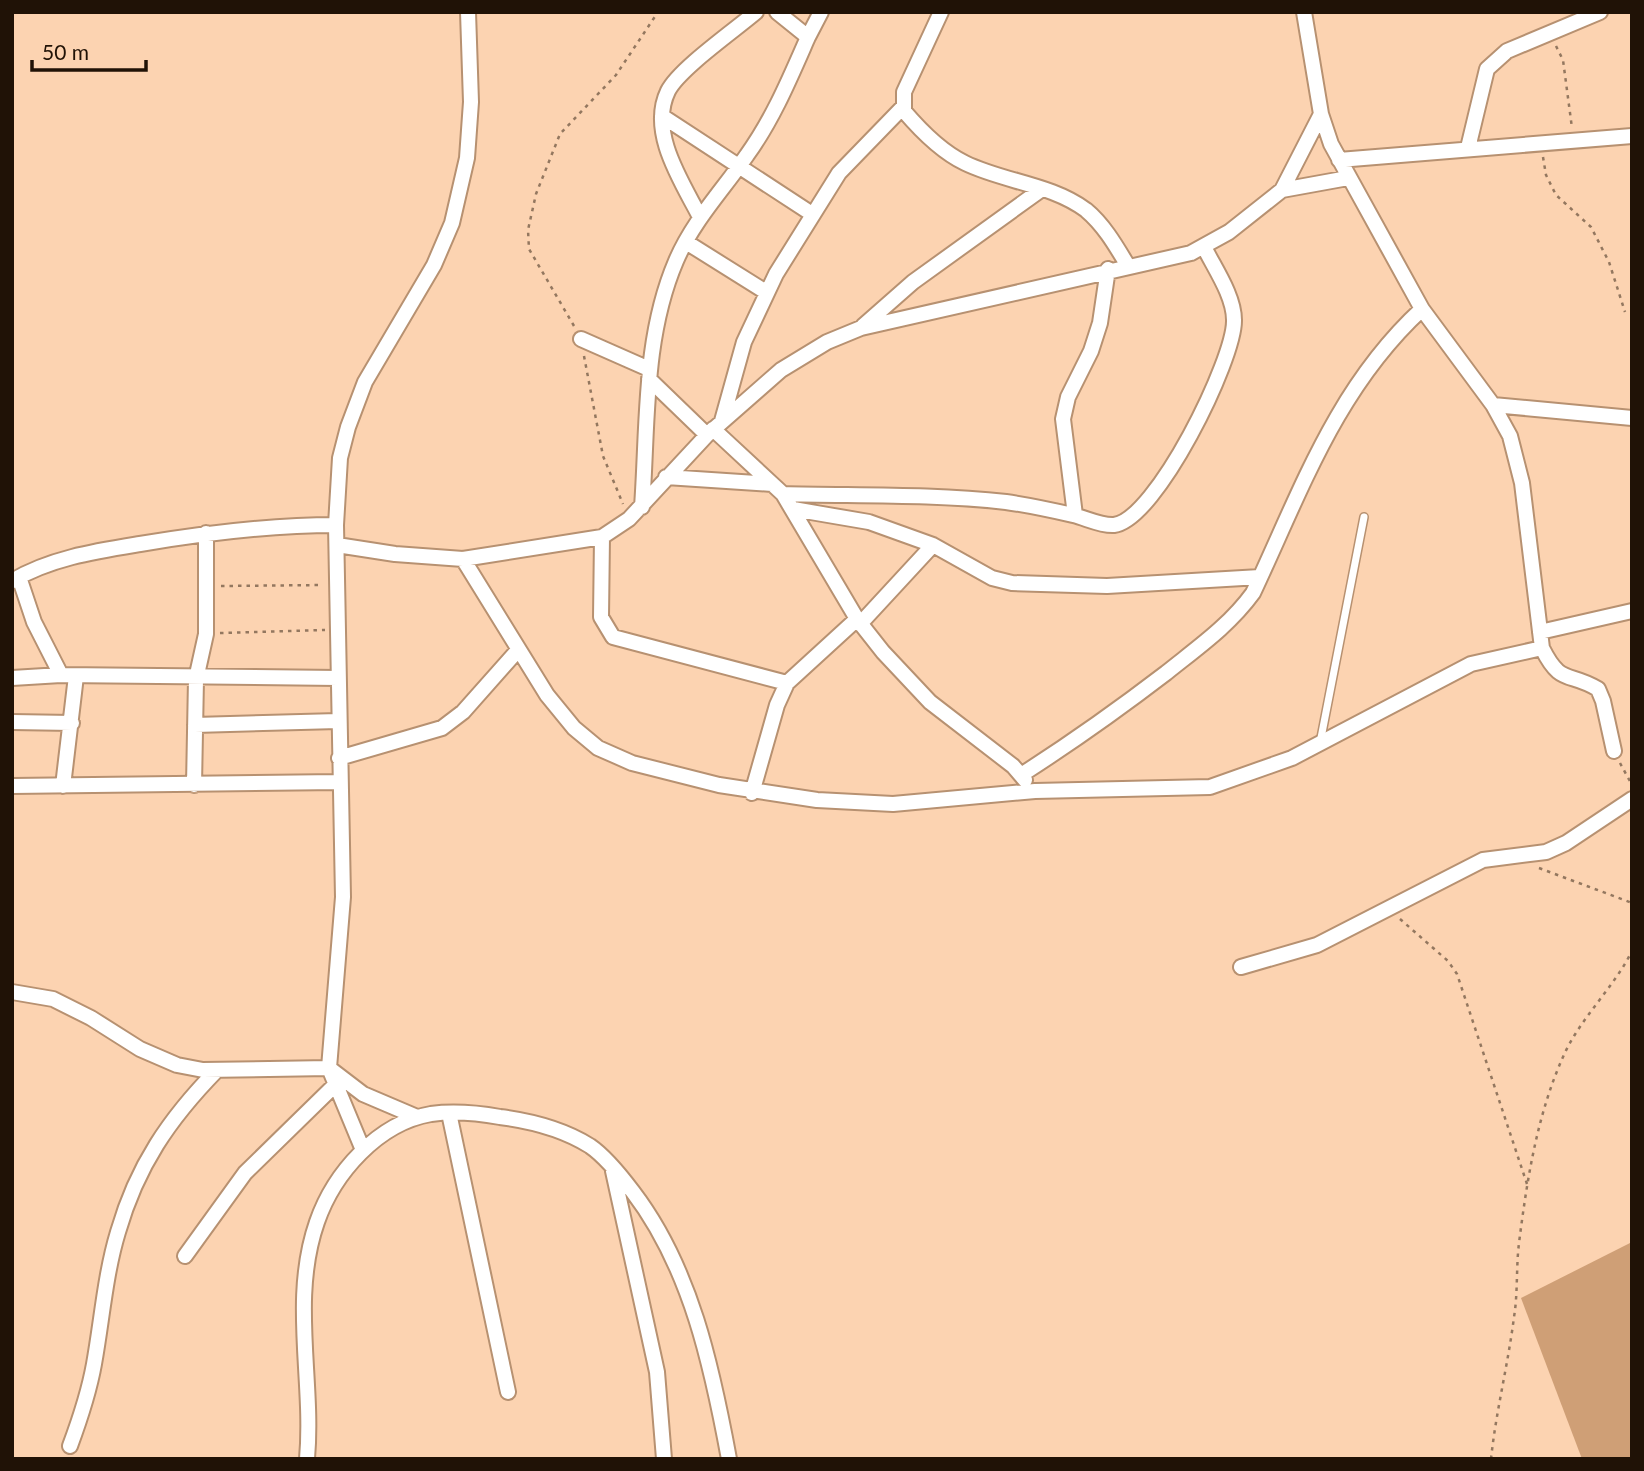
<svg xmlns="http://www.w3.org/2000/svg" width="1644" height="1471" viewBox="0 0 1644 1471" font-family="Lato,sans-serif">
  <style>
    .green { fill: #cf9f76 }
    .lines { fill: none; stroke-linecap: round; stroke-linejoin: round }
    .lane-casing { stroke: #b79171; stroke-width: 10 }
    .street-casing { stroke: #b79171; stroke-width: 18 }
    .path { stroke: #93775f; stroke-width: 2.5; stroke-dasharray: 3.5 5; stroke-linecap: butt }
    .lane { stroke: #fff; stroke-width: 7 }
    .street { stroke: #fff; stroke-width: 14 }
  </style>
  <rect width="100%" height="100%" fill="#fcd3b1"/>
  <path class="green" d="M1632,1242V1459H1582L1521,1298Z"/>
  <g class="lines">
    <defs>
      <path id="lane" d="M1320,743L1364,517"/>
      <path id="street" d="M941,12L904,92V111C921,131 942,152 965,163C1004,182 1051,184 1086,210C1104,225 1116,246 1128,266
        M1304,12L1321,114L1331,144L1422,309L1493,405L1510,436L1522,483L1542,648C1561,686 1568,671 1598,689L1603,701L1614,751
        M808,37L821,12
        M662,116L812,214
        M1468,148L1487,69L1507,51L1600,12
        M1339,160L1632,136
        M1282,190L1321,114
        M700,217C682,182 648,132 668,91C679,69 735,30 756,12
        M686,242L766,292
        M863,326L913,282L1042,189
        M581,339L649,369
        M649,379L707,435
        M1493,405L1632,418
        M722,421L744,342L776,274L839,173L903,107
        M713,429L783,494L857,619L883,652L930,702L1013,766L1025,780
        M666,477L772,484
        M783,494C857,496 932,494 1006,502C1028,505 1051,510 1073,515C1086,518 1101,526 1114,525C1156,520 1235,359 1234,320C1234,296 1215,269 1204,247
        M642,507C648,424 643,338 676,261C693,221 723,190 747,155C773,119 790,78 808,37L777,12
        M793,509L869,522L933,545L992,578L1012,583L1107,586L1260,577
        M1075,515L1063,419L1068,397L1091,351L1100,323L1108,269
        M602,537L601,617L613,637L787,683
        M337,545L395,554L463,559L602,537L629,519L707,435L781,370L827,342L861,328L1191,253L1229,232L1282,190L1348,178
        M463,559L547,695L574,728L598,748L632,763L719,785L817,800L893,804L1035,791L1210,787L1292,758L1471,664L1542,648
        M19,577L34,622L61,675L338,678
        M12,581C50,558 97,551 140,544C206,533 269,525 336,525
        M860,624L933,545
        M1540,632L1632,611
        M12,678L61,675
        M12,722L72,723
        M195,725L338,721
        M339,758L442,728L463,712L518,650
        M1021,775C1071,743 1119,709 1166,673C1197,648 1229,626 1253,593C1301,491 1336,388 1422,309
        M194,785L196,679L206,634V533
        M12,786L339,782
        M63,786L76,676
        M752,793L777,705L787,683L857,619
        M1241,967L1317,945L1483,860L1546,852L1566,843L1632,799
        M12,992L53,999L91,1018L140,1049L177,1065L203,1070L329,1068L363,1094L417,1117
        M449,1113L508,1392
        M363,1150L329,1068L343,897L336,525L340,458L348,427L365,382L434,265L452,223L467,158L471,102L468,12
        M613,1171L657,1372L664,1459
        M185,1256L245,1173L335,1085
        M70,1446C80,1419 89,1392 94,1364C102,1320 105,1275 118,1232C137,1166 169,1119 217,1070
        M307,1459C314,1380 290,1299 317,1222C334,1173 378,1123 431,1114C454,1111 477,1113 500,1117C531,1121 563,1129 590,1146C606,1157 621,1176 633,1192C691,1268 712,1367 729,1459"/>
    </defs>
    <use href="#lane" class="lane-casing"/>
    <use href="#street" class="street-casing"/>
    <path class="path" d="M1556,46L1563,60L1572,128
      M1543,157L1546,175L1556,195L1591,227L1609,262L1625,312
      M574,326L529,249L528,230L536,194L560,134L616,75L658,12
      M584,356L603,456L623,504
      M221,586L323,585
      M220,633L325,630
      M1620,763L1632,785
      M1539,868L1632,903
      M1400,919L1448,961L1457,974L1527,1184
      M1491,1459C1496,1411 1508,1365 1514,1317C1518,1293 1516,1267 1519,1243C1527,1180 1537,1115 1563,1057C1580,1018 1613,989 1632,951"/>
    <use href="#lane" class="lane"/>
    <use href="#street" class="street"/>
  </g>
  <rect width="1644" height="1471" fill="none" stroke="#201206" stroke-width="28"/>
  <path d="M32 60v10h114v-10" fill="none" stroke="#201206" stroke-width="3.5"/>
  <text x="42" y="60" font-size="21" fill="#201206" stroke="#fcd3b1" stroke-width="5" paint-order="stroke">50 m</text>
</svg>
